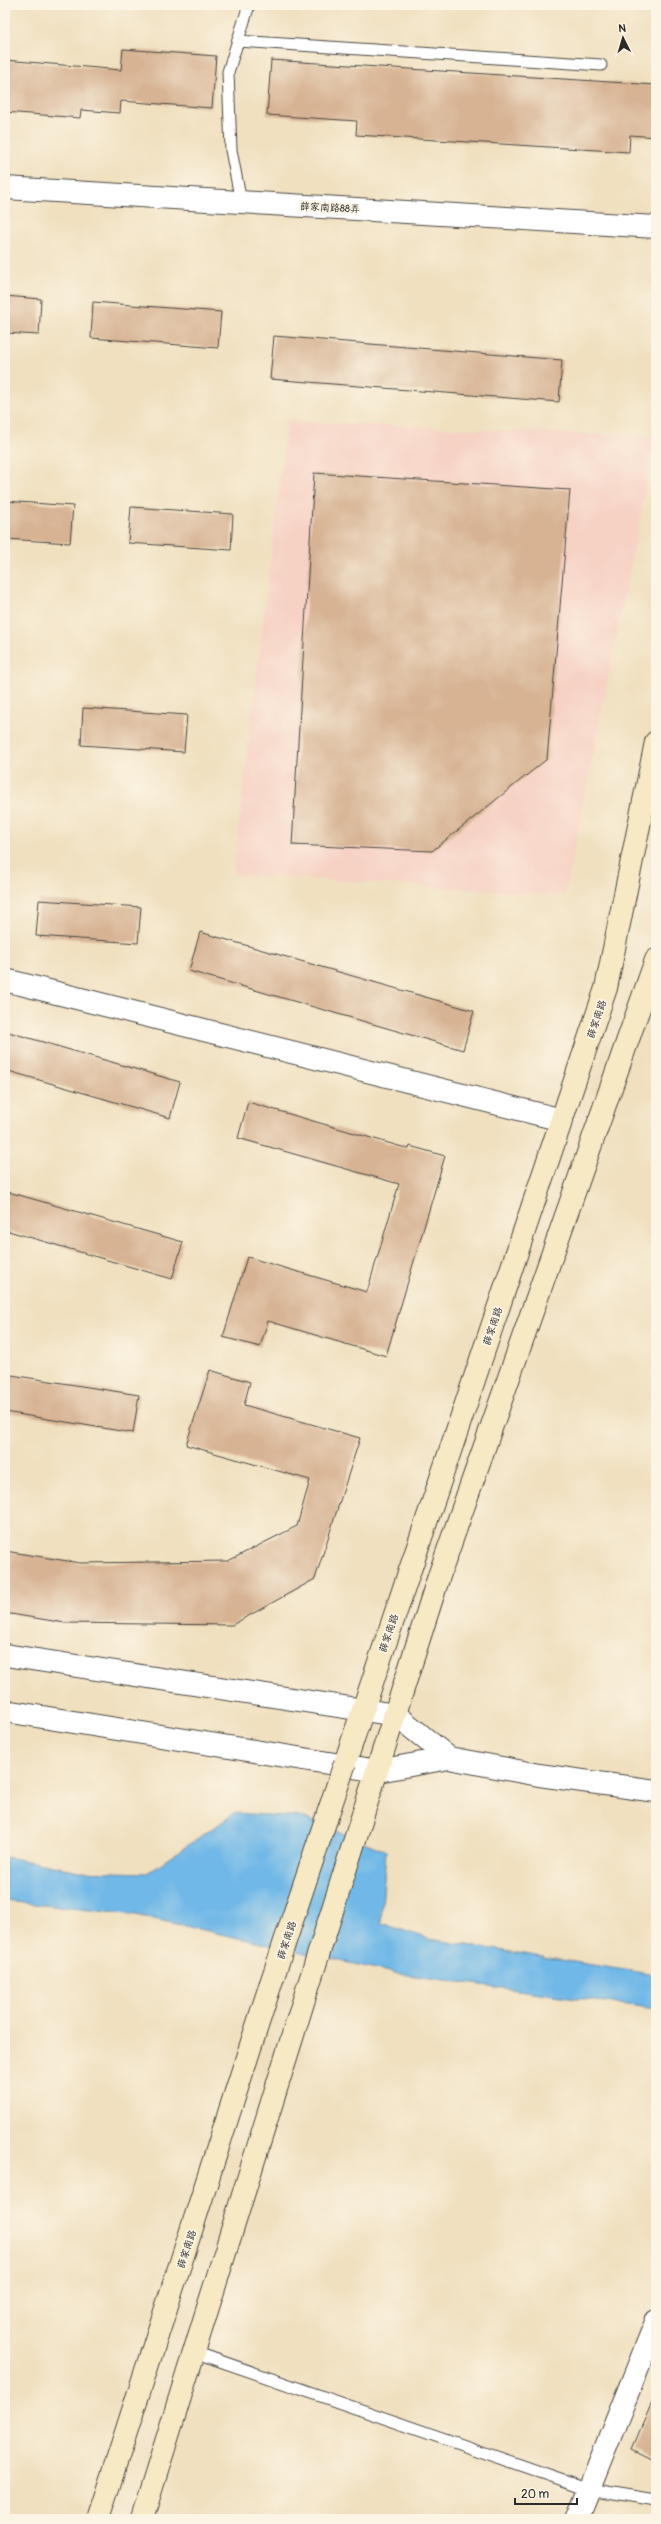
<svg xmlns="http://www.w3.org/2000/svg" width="661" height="2524" viewBox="0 0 661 2524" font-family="Pangolin,'LXGW WenKai TC',sans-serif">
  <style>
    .built { fill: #f6d2c4 }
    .water { fill: #6fb8e7; stroke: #4d7289 }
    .building { fill: #d7b393 }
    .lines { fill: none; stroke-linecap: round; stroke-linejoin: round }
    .service-casing { stroke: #494641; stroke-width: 13 }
    .minor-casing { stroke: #494641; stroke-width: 24 }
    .tertiary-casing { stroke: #494641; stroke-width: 24 }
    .secondary-casing { stroke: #494641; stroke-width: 24 }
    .service { stroke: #fff; stroke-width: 11 }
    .minor { stroke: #fff; stroke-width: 22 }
    .tertiary { stroke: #fff; stroke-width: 22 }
    .secondary { stroke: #f7e9c3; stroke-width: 22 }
    .secondary-bridge-casing { stroke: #494641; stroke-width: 24; stroke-linecap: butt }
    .secondary-bridge { stroke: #f7e9c3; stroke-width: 22 }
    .labels { text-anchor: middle; stroke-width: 3.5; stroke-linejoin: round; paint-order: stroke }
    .street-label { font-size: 10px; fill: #2b2b2b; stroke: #fcf5e5 }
  </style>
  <rect width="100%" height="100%" fill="#fcf5e5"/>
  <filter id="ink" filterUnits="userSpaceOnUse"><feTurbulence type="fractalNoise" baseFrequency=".025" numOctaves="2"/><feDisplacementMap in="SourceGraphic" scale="8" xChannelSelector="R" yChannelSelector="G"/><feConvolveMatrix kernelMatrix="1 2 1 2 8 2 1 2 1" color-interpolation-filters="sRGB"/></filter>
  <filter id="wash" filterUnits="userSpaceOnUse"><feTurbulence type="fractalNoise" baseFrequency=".012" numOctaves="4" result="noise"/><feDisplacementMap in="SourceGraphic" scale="16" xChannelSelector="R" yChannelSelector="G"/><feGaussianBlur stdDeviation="0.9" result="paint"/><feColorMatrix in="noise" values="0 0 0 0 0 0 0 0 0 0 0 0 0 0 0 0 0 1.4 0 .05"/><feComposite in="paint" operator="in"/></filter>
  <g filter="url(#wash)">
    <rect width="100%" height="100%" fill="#f0e0c0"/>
    <path class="built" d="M287,421L656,437L565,895L233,874Z"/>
    <path class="water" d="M235,1813L302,1817L386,1851L381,1923L429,1939L656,1975V2009L394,1973L136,1915L5,1901V1857L79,1871L147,1873Z"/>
    <g id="blocks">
      <path class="building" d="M123,49L216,56L212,108L121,101L120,113L81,110L80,118L5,112V60L121,70Z
        M271,60L656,85V137L630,135L629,152L356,135L357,121L267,115Z
        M5,296L41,299L39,335L5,333Z
        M93,302L221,312L218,348L91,338Z
        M274,336L562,360L559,402L270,379Z
        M314,473L570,490L547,759L432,851L292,845Z
        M5,501L73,506L70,543L5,539Z
        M131,507L233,514L231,550L128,543Z
        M83,708L187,715L184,752L81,745Z
        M39,900L141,907L138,943L36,936Z
        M200,932L474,1011L463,1050L189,971Z
        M5,1031L180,1082L170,1118L5,1070Z
        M248,1102L409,1149L410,1146L445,1156L386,1356L268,1321L260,1347L223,1337L247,1257L367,1292L399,1184L238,1138Z
        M5,1191L183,1242L172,1279L5,1230Z
        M210,1370L250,1382L244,1405L360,1438L315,1579L232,1625L65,1623L5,1613V1551L80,1563L228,1561L297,1526L310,1480L186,1445Z
        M5,1374L139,1395L133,1433L5,1412Z
        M656,2393V2461L632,2449Z"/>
    </g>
  </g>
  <g filter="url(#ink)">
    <use href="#blocks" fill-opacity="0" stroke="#494641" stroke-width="1"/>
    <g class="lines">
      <defs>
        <path id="service" d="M238,41L601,65
          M241,202L231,150L228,72L249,5
          M194,2352L589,2489L656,2500"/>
        <path id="minor" d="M5,188L656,227
          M5,980L562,1120
          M577,2519L656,2322"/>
        <path id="tertiary" d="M5,1655L396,1715L449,1758
          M5,1711L378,1771L449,1758L539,1775L656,1791"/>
        <path id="secondary" d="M345,1763L606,988L656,742
          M98,2519L270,1986
          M142,2519L306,1993L439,1576L656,960"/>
      </defs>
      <use href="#service" class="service-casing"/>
      <use href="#minor" class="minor-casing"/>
      <use href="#tertiary" class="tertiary-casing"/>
      <use href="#secondary" class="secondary-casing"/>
      <use href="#service" class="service"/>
      <use href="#minor" class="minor"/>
      <use href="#tertiary" class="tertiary"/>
      <use href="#secondary" class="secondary"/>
      <defs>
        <path id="secondary-bridge" d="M270,1986L345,1763"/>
      </defs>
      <use href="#secondary-bridge" class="secondary-bridge-casing"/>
      <use href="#secondary-bridge" class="secondary-bridge"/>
    </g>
  </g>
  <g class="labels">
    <g class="street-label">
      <text transform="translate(330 207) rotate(3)" y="4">薛家南路88弄</text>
      <text transform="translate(596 1019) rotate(-71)" y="4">薛家南路</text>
      <text transform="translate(492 1326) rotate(-71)" y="4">薛家南路</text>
      <text transform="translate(388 1633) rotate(-71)" y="4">薛家南路</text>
      <text transform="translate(286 1940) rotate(-72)" y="4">薛家南路</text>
      <text transform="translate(186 2249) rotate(-72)" y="4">薛家南路</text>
    </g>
  </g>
  <rect width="661" height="2524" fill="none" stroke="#fcf5e5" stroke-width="20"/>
  <g transform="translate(623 38) rotate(355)" stroke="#fcf5e5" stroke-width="3" paint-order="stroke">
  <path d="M0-3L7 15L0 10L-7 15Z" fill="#2b2b2b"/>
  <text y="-6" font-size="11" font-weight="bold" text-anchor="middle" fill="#2b2b2b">N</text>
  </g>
  <path d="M515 2498v6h62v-6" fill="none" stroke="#2b2b2b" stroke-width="2"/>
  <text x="521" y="2498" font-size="12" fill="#2b2b2b" stroke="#fcf5e5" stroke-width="3" paint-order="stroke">20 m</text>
</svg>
